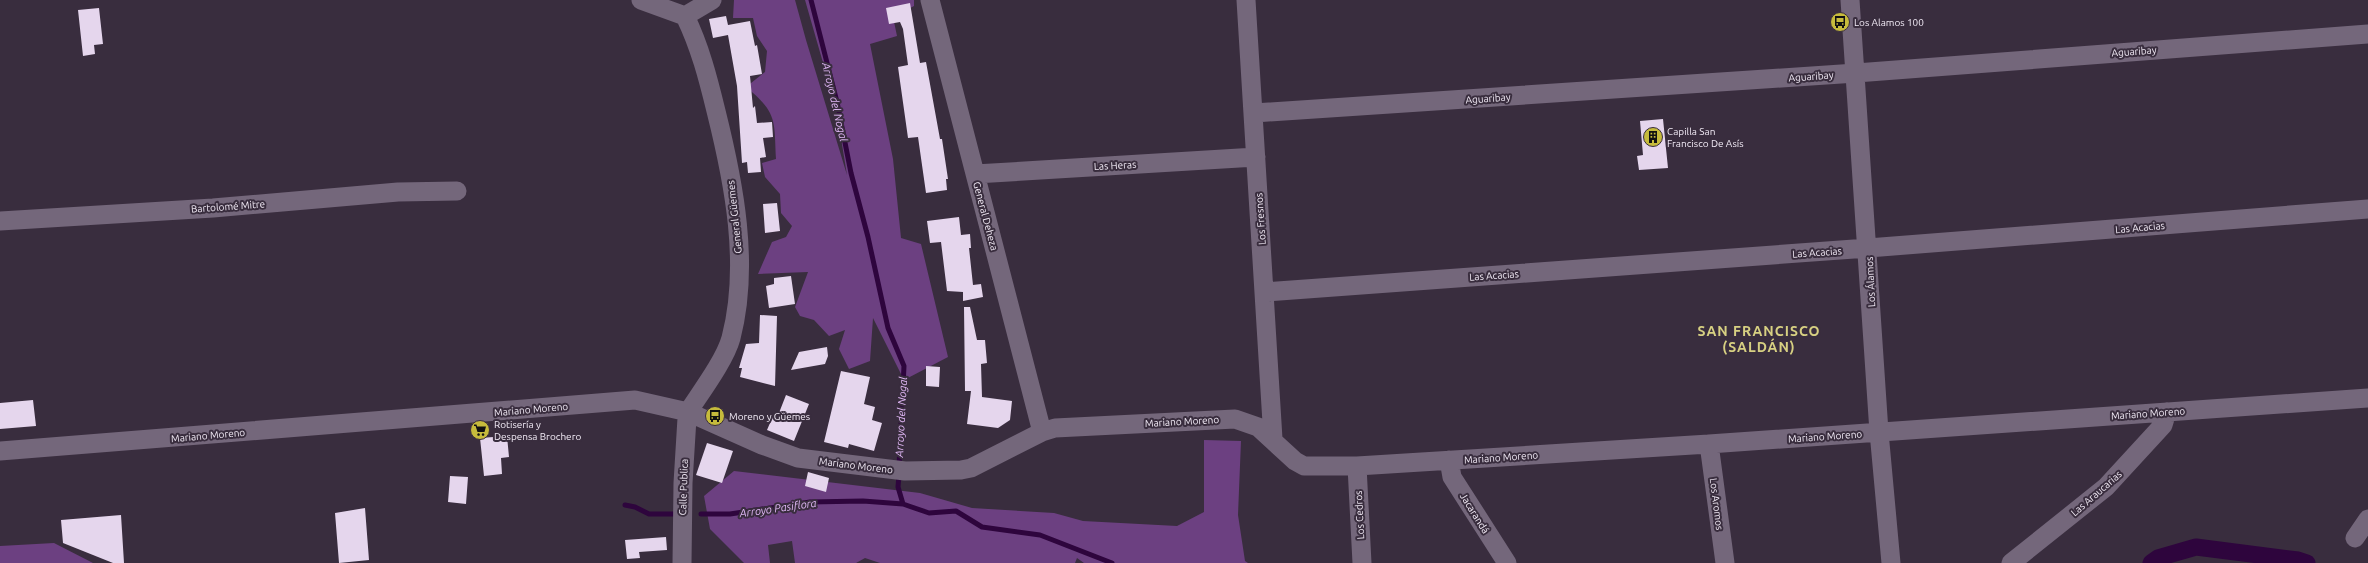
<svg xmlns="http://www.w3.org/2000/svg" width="2368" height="563" viewBox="0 0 2368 563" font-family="Ubuntu,sans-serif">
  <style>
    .green { fill: #6c4081 }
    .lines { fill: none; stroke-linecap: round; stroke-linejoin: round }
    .stream { stroke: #2e053d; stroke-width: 5 }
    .canal { stroke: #2e053d; stroke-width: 17 }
    .building { fill: #e5d6ed }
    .minor { stroke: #74677b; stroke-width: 19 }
    .labels { text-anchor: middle; stroke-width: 4; stroke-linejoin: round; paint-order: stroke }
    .poi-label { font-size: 10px; fill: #f2ebf6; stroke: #392d3e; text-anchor: start }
    .street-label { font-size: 10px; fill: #f2ebf6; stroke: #392d3e }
    .water-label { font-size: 11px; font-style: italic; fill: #e0b7f5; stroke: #392d3e }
    .district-label { font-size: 14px; font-weight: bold; letter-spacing: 1px; fill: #d7d082; stroke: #392d3e }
  </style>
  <rect width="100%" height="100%" fill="#392d3e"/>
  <path class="green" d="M734,0H795L806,40L847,175L836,108L805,0H914V6L893,17L897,36L870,44L893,159L901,238L921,244L948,357L904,380L873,318L870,361L849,369L839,349L845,330L829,336L814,320L800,316L795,307L808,272L758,274L772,242L786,237L792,226L781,213L780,194L765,177L762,163L776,159C774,121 778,113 746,87L765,72L767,51L757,36L753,18H733Z
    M1204,440L1241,441L1238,515L1245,561L1248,563H1084L1077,558L1075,563H880L865,558L856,563H795L792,541L768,545L770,563H744L710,529L704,496L734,471L920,493L972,508L1054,513L1083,521L1177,526L1204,512Z
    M54,543L93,563H0V546Z"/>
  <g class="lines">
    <path class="stream" d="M811,0L837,102L851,173L868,237L888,328L904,366L899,467
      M899,475L898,487L903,504L929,513L956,511L982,527L1040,535L1112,563
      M625,505L635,507L649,514H674
      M701,514H730L810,502L863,501L903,504"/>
    <path class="canal" d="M2151,563L2158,558L2196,547L2298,560L2307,563"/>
  </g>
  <path class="building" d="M910,3L920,63L926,62L940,139H942L948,179H946L947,190L926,193L918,137L908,138L898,67L908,65L903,29L900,22L889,24L886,8Z
    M99,8L103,44L94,45L95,54L83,56L78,10Z
    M726,16L728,25L750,21L755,46L757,45L762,74L750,76L753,108L755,106L757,123L772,122L773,137L763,138L766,157L760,158L761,172L748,173L747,162L742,163L737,86L728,35L713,38L709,19Z
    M1663,119L1668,168L1639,170L1637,156L1643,155L1640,121Z
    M777,203L780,231L765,233L763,204Z
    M959,217L961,235L970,234L971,248H969L973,285L981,284L983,297L963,301V292L947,291L941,242L930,243L927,221Z
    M791,276L795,304L769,308L766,286L774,284V278Z
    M964,307H970L977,340H985L987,363L981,364L982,397L1012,401L1010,420L998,428L967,424L971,391H965Z
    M760,315L777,316L775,386L740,377L742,368H739L746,344L759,343Z
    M827,347L828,356L825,364L791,370L799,352Z
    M926,366L940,367L939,387L926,386Z
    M841,371L870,377L864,404L875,407L872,420L882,423L874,451L849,444L848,448L824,442Z
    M786,395L809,404L794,441L767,430L773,416L777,418Z
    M33,400L36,426L0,429V403Z
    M507,436L509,457L501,458L502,474L484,476L480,438Z
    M707,443L733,451L722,483L696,475Z
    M808,472L829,478L826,492L805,486Z
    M450,476L468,477L466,504L448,502Z
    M365,508L369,560L339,563L335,513Z
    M121,515L124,563H113L63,543L61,520Z
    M666,537L667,550L639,552L640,558L627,559L625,540Z"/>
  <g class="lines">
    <path class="minor" d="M641,0L685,16
      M930,0L1042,432
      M1246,0L1273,439
      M1850,0L1879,432L1891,563
      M685,16L712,0
      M1254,113L1856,73L2368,34
      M975,174L1256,157
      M0,221L213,208L398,192L457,191
      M1265,292L1868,248L2368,209
      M1709,444L1725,563
      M0,451L635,400L688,412L762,445L798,458L905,471L961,470L971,468L1042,432L1055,428L1235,419L1258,427L1295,461L1304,466H1357L1709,444L2368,398
      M1449,460L1452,477L1507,563
      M1357,466L1362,563
      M2355,538L2368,519
      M682,563L683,483L687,418L688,412C701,392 725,360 731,338C750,265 734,183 716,111C708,78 700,47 685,16
      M2011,563L2106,487L2163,425L2167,412"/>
  </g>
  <defs>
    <symbol id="bus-disc" viewBox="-11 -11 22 22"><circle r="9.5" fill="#c6bb3c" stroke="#392d3e"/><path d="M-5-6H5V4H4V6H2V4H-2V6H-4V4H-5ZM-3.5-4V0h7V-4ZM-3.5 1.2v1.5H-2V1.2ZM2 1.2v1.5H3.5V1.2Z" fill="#111"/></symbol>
    <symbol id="building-disc" viewBox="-11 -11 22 22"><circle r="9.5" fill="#c6bb3c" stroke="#392d3e"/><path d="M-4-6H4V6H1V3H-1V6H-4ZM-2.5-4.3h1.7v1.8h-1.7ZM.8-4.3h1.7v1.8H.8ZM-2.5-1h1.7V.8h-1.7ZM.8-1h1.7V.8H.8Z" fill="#111"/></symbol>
    <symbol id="supermarket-disc" viewBox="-11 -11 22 22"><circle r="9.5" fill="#c6bb3c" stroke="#392d3e"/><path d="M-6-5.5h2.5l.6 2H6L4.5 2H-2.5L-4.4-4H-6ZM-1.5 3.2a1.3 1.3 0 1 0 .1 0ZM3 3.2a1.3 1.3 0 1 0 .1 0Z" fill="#111"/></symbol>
  </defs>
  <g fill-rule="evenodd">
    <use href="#bus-disc" x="1829" y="11" width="22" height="22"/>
    <use href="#building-disc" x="1642" y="126" width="22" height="22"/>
    <use href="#bus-disc" x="704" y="405" width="22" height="22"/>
    <use href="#supermarket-disc" x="469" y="419" width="22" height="22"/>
  </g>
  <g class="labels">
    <g class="poi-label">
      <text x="1854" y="26">Los Alamos 100</text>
      <text x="1667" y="135">Capilla San<tspan x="1667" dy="12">Francisco De Asís</tspan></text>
      <text x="729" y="420">Moreno y Güemes</text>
      <text x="494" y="428">Rotisería y<tspan x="494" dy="12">Despensa Brochero</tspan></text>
    </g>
    <g class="street-label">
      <text transform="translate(2134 51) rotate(-4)" y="4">Aguaribay</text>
      <text transform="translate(1811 76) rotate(-4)" y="4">Aguaribay</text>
      <text transform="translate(1488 98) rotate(-4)" y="4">Aguaribay</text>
      <text transform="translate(1115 165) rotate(-3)" y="4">Las Heras</text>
      <text transform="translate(228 206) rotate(-4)" y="4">Bartolomé Mitre</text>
      <text transform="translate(986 216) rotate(75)" y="4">General Deheza</text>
      <text transform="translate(734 217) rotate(-96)" y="4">General Güemes</text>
      <text transform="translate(1260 219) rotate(-94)" y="4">Los Fresnos</text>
      <text transform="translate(2140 227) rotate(-5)" y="4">Las Acacias</text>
      <text transform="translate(1817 252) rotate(-4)" y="4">Las Acacias</text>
      <text transform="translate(1494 275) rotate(-4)" y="4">Las Acacias</text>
      <text transform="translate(1870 282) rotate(-93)" y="4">Los Álamos</text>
      <text transform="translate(531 409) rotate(-5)" y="4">Mariano Moreno</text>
      <text transform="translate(2148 413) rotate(-4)" y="4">Mariano Moreno</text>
      <text transform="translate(1182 421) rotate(-3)" y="4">Mariano Moreno</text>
      <text transform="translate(208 435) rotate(-5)" y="4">Mariano Moreno</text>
      <text transform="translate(1825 436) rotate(-4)" y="4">Mariano Moreno</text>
      <text transform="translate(1501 457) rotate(-4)" y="4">Mariano Moreno</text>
      <text transform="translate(856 465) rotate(7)" y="4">Mariano Moreno</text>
      <text transform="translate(683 487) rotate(-88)" y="4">Calle Publica</text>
      <text transform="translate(2096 493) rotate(-41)" y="4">Las Araucarias</text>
      <text transform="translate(1717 504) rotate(83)" y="4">Los Aromos</text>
      <text transform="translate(1475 513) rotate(58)" y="4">Jacarandá</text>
      <text transform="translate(1359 515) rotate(-93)" y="4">Los Cedros</text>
    </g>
    <g class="water-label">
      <text transform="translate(835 102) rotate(77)" y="4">Arroyo del Nogal</text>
      <text transform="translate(901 417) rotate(-87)" y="4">Arroyo del Nogal</text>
      <text transform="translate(778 508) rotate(-8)" y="4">Arroyo Pasiflora</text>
    </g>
    <g class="district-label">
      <text x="1759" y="336">SAN FRANCISCO<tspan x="1759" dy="16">(SALDÁN)</tspan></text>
    </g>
  </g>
</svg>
